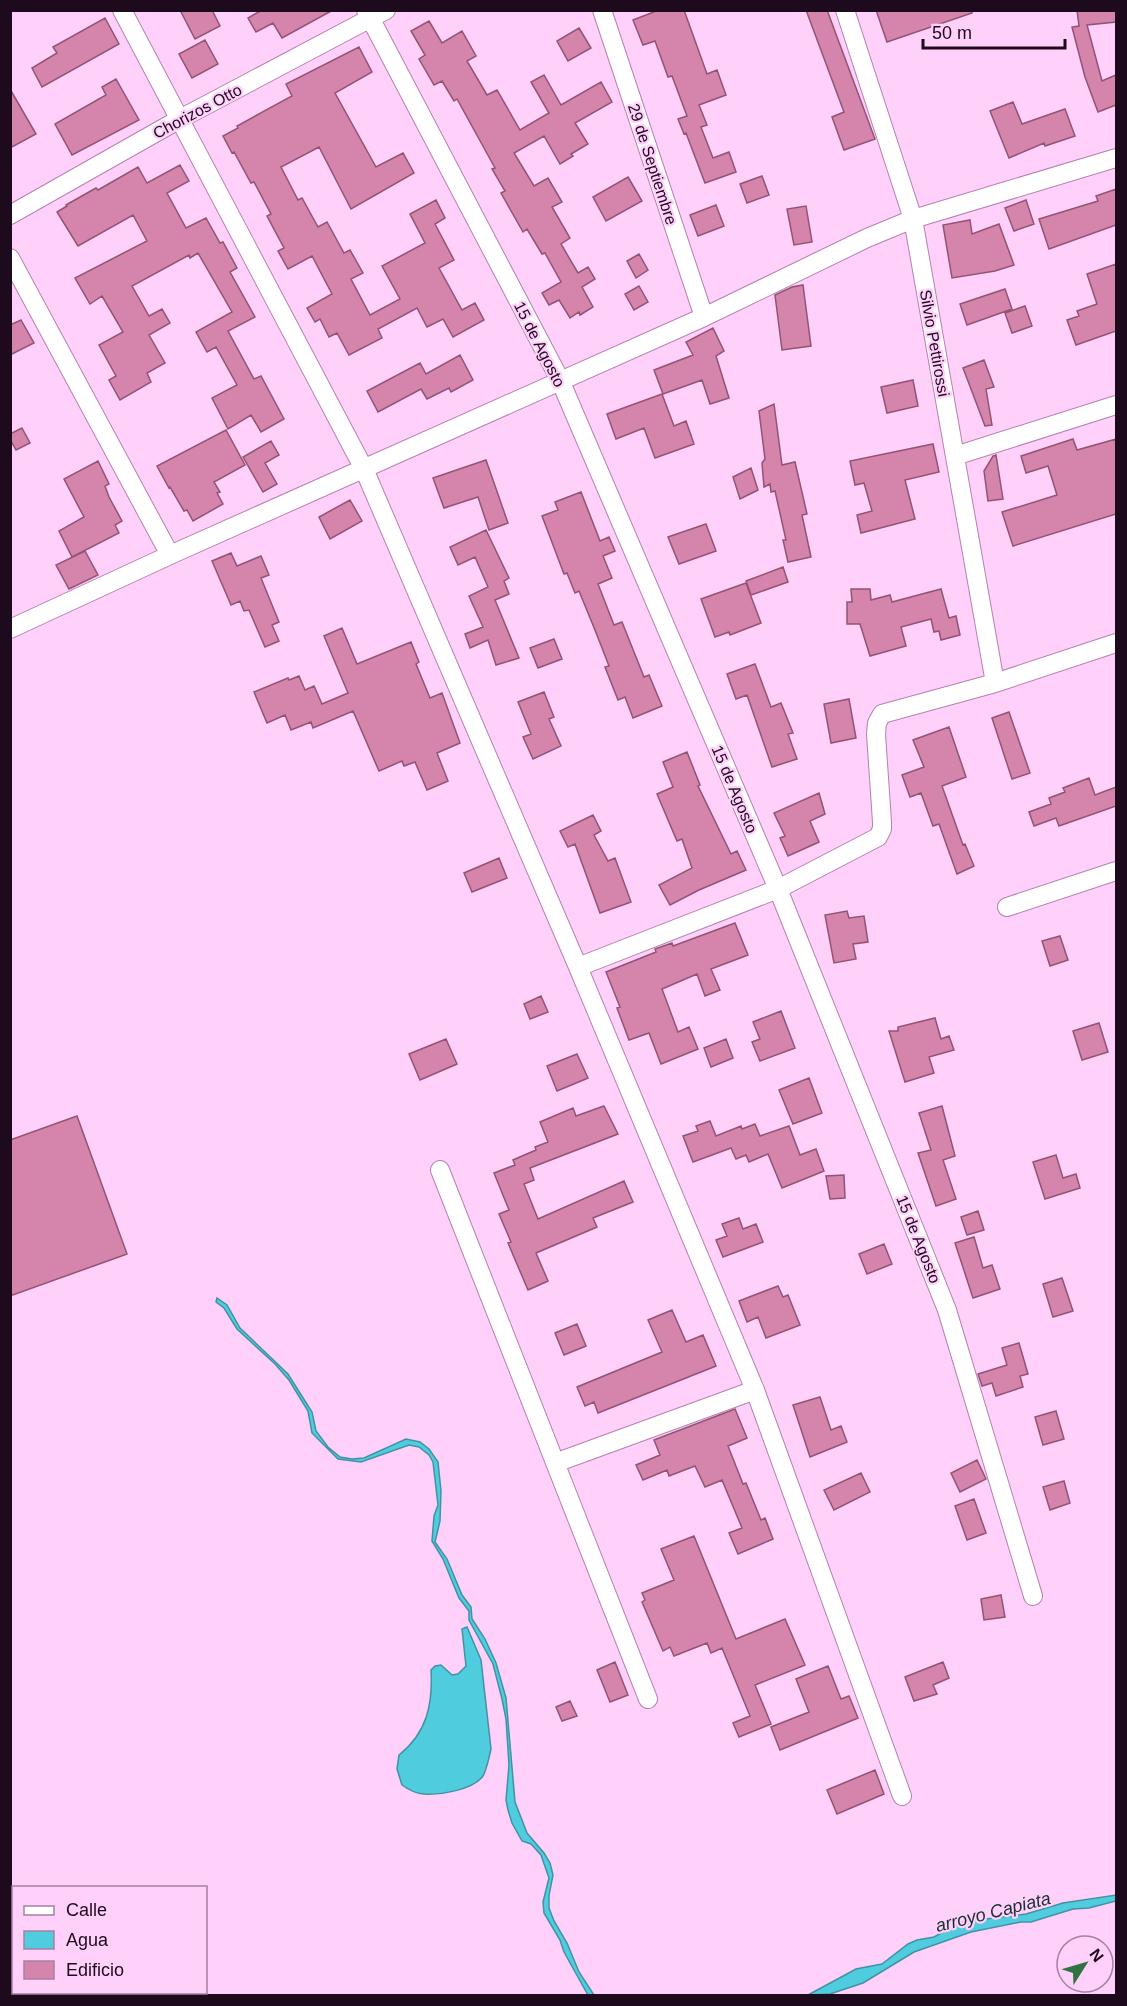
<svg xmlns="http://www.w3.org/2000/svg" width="1127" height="2006" viewBox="0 0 1127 2006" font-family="Arial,sans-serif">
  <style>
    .water { fill: #50ccdf; stroke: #4192a5; stroke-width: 1.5 }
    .building { fill: #d584ac; stroke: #935373; stroke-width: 1.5 }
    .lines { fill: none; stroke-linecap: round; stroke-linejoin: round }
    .street-casing { stroke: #b680b2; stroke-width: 20 }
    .street { stroke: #fff; stroke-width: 18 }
    .labels { text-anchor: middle; stroke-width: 4.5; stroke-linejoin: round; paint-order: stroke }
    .street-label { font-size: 16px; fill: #1e0a1d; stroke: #fed0fa }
    .water-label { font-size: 18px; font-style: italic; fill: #192f33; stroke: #fed0fa }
  </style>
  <rect width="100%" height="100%" fill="#fed0fa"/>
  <path class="water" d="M217,1298L227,1305L240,1328L288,1374L312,1412L316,1431L328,1447L340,1457L352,1459L364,1458L406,1439L420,1442L429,1449L438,1462L441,1491L440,1521L435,1542L447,1559L462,1595L471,1607L472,1619L485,1639L496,1663L506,1698L515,1802L527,1833L544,1853L550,1863L553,1875L549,1895V1908L554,1921L567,1943L579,1972L594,1995H588L564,1952L560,1940L544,1913L543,1902L549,1878L541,1855L531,1844L522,1841L512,1823L508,1810L506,1800L509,1765L506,1719L502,1699L493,1664L469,1620V1611L459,1598L443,1559L432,1541L434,1516L438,1505L433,1462L429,1455L419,1447L409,1445L361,1462L338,1459L312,1433L308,1411L289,1380L275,1364L237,1329L224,1308L216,1302Z
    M467,1627L481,1660L491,1749C489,1757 487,1769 483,1776C473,1790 440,1795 424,1794C416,1794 409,1790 402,1785L397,1769L399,1755C427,1733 433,1704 431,1670L435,1666L441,1665L452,1675L458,1674L466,1666L462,1629Z
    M1116,1895V1901L1089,1908L1073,1909L1031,1922H1021L971,1932L914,1952L863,1983L830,1994L808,1995L856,1969L882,1964L908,1944L917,1940L934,1937L962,1922L1026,1914L1063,1903Z"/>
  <path class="building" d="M180,10H212L220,26L195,39Z
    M262,10H333L282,38L273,23L256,32L248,18Z
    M659,10H684L707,74L717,70L726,95L699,105L707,125L701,127L713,158L729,152L736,172L705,183L686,133L684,134L678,119L687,116L672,76L668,77L655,41L643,45L633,20Z
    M806,10H827L875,139L844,150L832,117L844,112Z
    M876,10H972V13L887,42Z
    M1077,10H1116V22L1087,25L1102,81L1116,75V105L1098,112L1085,77L1072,27L1079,26Z
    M105,18L119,44L42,87L32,68L57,53L53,47Z
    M429,21L442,43L462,31L476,56L467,61L487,95L497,90L520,130L549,113L531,82L544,75L561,105L601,82L612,102L575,123L588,144L571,154L573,156L560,164L544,136L514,153L534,186L548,178L562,202L552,207L570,238L561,244L578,273L588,267L595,279L582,287L593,307L580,315L579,312L570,318L559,300L549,305L542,293L561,282L545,253L542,254L527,229L523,232L501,193L505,191L492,169L495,168L457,99L454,101L442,81L434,85L419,59L425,55L411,31Z
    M579,28L591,48L568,61L557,41Z
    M205,40L218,64L192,78L179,54Z
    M359,47L372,72L335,93L376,167L403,153L414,173L351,209L319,147L281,167L298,200L302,198L318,227L327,222L344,253L350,250L363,273L351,279L370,315L400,299L382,266L425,243L410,214L436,200L445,218L435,224L454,260L439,268L462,310L475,303L484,320L453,337L443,319L427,327L417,308L378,329L382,338L349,355L337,333L329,337L320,319L315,322L307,308L332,294L312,256L288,269L278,251L284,248L267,216L271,214L254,182L251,183L234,152L232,153L223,136L238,128L237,126L292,96L286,84Z
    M116,79L139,120L72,155L55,124L106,95L102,87Z
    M10,89L36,134L10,148Z
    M1013,102L1022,124L1065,109L1075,136L1045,146L1044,143L1009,158L990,111Z
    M180,165L189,181L167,193L186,228L206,218L220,243L223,242L237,268L230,272L255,317L228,331L254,379L261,376L284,419L261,432L251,415L228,429L212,398L237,385L216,347L207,352L196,332L232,312L198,253L190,258L189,255L132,286L149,316L162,309L170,323L149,335L165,363L147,373L151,382L120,400L109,380L116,376L99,345L123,332L102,296L90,304L75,278L147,241L133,215L78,246L57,212L67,206L66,205L96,188L98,190L138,167L147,183Z
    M762,176L769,195L747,203L740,184Z
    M628,177L642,201L606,221L593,197Z
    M1116,189V225L1049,249L1039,219L1098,201L1096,196Z
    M1026,200L1034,224L1014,231L1005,208Z
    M716,205L724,226L698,236L690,215Z
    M806,206L812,242L794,245L787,209Z
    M970,220L972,234L999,224L1014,265L995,271L952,278L943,225Z
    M639,254L648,270L636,278L627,261Z
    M1116,264V331L1076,345L1067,320L1079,316L1077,311L1097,304L1087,274Z
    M803,285L811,346L782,350L775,295L792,287Z
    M639,286L648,302L634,310L625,294Z
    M1005,289L1012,309L967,325L960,304Z
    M1025,306L1032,326L1012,333L1005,313Z
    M21,320L34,343L10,355V325Z
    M713,328L724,351L716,356L729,398L710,404L702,380L663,394L654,370L693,355L686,342Z
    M460,355L473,380L451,392L449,388L427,399L421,389L378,412L367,391L420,363L426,374Z
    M984,360L994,387L986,389L992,425L985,426L963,368Z
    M913,380L918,406L887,413L881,387Z
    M662,394L674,426L686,421L694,444L655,458L644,428L616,439L607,414Z
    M774,404L782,465L795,462L807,514L802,515L811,557L788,562L783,540H786L775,491L771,492L770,484L764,487L762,463L765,459L759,411Z
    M22,428L30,443L16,450L10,439V434Z
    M226,430L245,465L214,482L220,492L217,493L223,504L193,521L187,510L184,511L170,487L169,488L157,466Z
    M1073,439L1077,450L1116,439V514L1013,546L1002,512L1057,495L1048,466L1026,473L1021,456Z
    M271,441L279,455L265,463L277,484L263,492L243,457Z
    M933,444L939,472L905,480L915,519L861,533L857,515L872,511L864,483L855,485L850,461Z
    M996,455L1003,499L988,501L984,471L993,456Z
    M486,460L508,523L489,530L478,497L444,508L433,478Z
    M98,461L109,484L105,486L109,497L122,521L115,525L119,533L72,557L59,531L84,517L64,479Z
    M751,468L758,490L740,499L733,477Z
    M581,492L600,541L609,537L615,551L603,556L612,578L598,584L614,625L622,622L644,677L649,675L662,706L633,718L625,697L618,700L605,667L609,666L595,630L579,591L575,593L567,573L564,574L542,516L558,510L555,502Z
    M350,500L362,521L330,539L319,517Z
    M706,524L716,551L679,564L668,537Z
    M486,530L509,578L504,581L509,594L495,600L519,658L496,665L488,640L470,648L465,634L483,627L469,596L488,587L475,557L458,565L450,547Z
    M85,551L98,575L69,589L56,565Z
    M231,553L237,566L261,556L269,575L261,578L279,622L272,625L279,641L265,647L249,610L244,611L240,601L231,605L212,561Z
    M783,567L788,582L751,595L746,581Z
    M746,583L761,623L730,635L729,632L715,637L701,599Z
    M851,589H870L871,600L890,595L892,602L941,589L949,618L956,616L960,635L941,640L939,631L934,632L931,619L901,627L906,646L870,656L860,624H847V602H852Z
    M342,628L357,664L411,642L419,662L416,664L430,698L442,693L460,743L437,753L448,781L427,790L415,762L404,766L402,761L379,771L353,711L313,728L311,722L291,730L285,715L267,723L254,692L288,678L289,680L299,676L305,690L314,686L322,704L348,693L324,636Z
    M554,639L562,659L538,668L530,648Z
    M755,664L771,707L781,703L793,733L788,734L797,759L772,767L747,695L736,699L727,674Z
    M544,692L554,717L549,719L561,746L533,759L523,737L531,734L518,702Z
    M849,699L856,738L831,743L824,704Z
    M1009,712L1030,773L1012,779L992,718Z
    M949,727L966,777L942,786L963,845L965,844L974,866L957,874L939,824L933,826L921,793L910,797L902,775L924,767L913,740Z
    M687,752L700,785L698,786L731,854L737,851L746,870L699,890L670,905L659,885L692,868L682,839L677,841L657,794L673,787L663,762Z
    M1089,778L1095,795L1116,787V806L1059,826L1056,818L1034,826L1029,812L1051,804L1049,798L1065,792L1063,788Z
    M819,793L825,814L810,821L819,842L788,856L780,838L785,836L774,813Z
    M593,815L601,831L594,835L608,861L615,858L631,902L600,913L575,844L568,847L560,831Z
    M499,858L507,878L472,892L464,873Z
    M847,911L849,918L864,916L868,942L853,944L856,959L834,963L825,915Z
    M735,923L748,955L711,969L720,990L705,996L697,974L662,989L678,1032L689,1027L698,1049L661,1064L649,1033L629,1040L617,1008L620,1007L606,972L656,952L655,949L672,943L673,946Z
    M1060,936L1068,960L1050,966L1042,941Z
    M541,996L548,1012L530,1019L524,1004Z
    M781,1011L795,1048L760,1061L752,1042L760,1039L753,1022Z
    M935,1018L941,1039L949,1036L954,1050L929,1057L934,1073L905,1082L889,1031H898V1027Z
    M1099,1023L1108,1052L1082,1060L1073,1031Z
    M446,1039L457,1064L420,1080L409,1054Z
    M726,1039L733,1058L711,1067L704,1048Z
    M577,1054L588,1078L557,1091L547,1066Z
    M809,1078L822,1113L793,1124L779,1090Z
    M604,1106L618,1134L530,1168L534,1180L524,1184L538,1219L624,1181L633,1202L593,1218L597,1227L536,1253L548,1281L528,1290L508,1243L511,1242L499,1214L509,1210L494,1173L515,1165L513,1160L536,1150L535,1147L548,1142L540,1122L573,1108L576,1116Z
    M942,1106L955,1156L943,1160L956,1199L936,1206L918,1153L931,1150L919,1113Z
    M77,1116L127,1254L10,1296V1140Z
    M710,1121L716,1136L741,1126L742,1129L755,1124L760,1136L789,1126L800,1155L816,1149L824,1171L782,1188L768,1154L749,1162L746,1155L736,1159L731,1148L693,1162L683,1136L698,1131L696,1126Z
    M1056,1155L1063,1178L1076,1174L1080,1188L1045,1199L1033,1162Z
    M844,1175L845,1198L830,1199L826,1176Z
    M978,1211L984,1230L967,1235L961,1217Z
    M739,1218L743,1229L756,1224L763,1242L723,1257L716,1240L727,1236L722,1224Z
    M974,1237L983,1268L992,1265L1000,1289L973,1298L955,1243Z
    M884,1244L892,1264L867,1274L859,1254Z
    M1062,1278L1073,1311L1053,1317L1043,1284Z
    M778,1286L783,1297L788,1295L800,1325L766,1338L758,1317L747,1322L739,1301Z
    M672,1310L686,1342L703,1335L716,1366L598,1413L594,1402L585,1406L577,1387L662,1352L648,1320Z
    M577,1324L586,1346L564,1355L555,1333Z
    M1019,1343L1028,1374L1020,1376L1023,1387L996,1396L992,1383L982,1386L978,1374L1007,1365L1002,1348Z
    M820,1397L831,1430L841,1426L847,1442L810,1457L793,1405Z
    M735,1409L747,1438L728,1446L743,1484L746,1483L761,1520L765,1518L773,1539L738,1554L729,1533L742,1528L722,1480L705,1487L695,1466L669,1476L667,1470L643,1480L636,1465L660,1455L654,1440Z
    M1056,1411L1064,1439L1043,1445L1035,1417Z
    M977,1460L986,1479L960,1492L951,1473Z
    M861,1473L870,1492L834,1510L824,1490Z
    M1064,1481L1070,1503L1050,1510L1043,1487Z
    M974,1499L986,1533L967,1540L955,1506Z
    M694,1536L736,1639L785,1619L805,1665L755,1685L771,1724L739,1737L733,1723L750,1716L722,1648L711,1653L707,1643L674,1656L670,1647L663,1651L642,1602L645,1600L642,1593L674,1580L661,1549Z
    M1001,1595L1005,1617L984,1620L981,1599Z
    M615,1662L628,1695L610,1702L597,1670Z
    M943,1662L949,1678L933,1685L937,1694L914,1701L905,1677Z
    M828,1666L841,1699L849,1696L858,1718L780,1750L771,1727L809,1712L796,1679Z
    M570,1701L577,1716L562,1721L556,1707Z
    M875,1770L884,1794L837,1814L827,1790Z"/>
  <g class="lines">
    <defs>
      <path id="street" d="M122,10L364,469L578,967L755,1390L902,1796
        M366,10L560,380L778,889L947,1310L1033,1596
        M602,10L704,317
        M845,10L913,219L995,683
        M10,215L178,120L386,10
        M10,258L170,555
        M955,456L1116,405
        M10,629L170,555L704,317L867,238L913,219L1116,158
        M1007,907L1116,871
        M578,967L778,889L878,837L882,829V822L876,734L877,723L882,714L995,683L1116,643
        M440,1170L648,1699
        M555,1463L755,1390"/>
    </defs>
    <use href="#street" class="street-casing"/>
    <use href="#street" class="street"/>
  </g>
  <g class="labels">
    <g class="street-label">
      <text transform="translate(197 111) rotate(-28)" y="6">Chorizos Otto</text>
      <text transform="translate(653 164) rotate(72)" y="6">29 de Septiembre</text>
      <text transform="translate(935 343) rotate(80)" y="6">Silvio Pettirossi</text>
      <text transform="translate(540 344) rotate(63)" y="6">15 de Agosto</text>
      <text transform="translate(735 789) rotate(67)" y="6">15 de Agosto</text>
      <text transform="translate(919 1239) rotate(68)" y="6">15 de Agosto</text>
    </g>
    <g class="water-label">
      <text transform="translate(993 1912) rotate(-14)" y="6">arroyo Capiata</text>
    </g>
  </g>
  <rect width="1127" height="2006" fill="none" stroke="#1e0a1d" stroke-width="24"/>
  <rect x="12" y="1886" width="195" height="108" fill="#fed0fa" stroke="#a481a2" stroke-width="1.5"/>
  <rect x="24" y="1906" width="30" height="9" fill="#ffffff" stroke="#a481a2" stroke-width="1.5"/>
  <text x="66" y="1916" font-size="18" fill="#1e0a1d">Calle</text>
  <rect x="24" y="1931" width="30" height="18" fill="#50ccdf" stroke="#a481a2" stroke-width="1.5"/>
  <text x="66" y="1946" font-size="18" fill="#1e0a1d">Agua</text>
  <rect x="24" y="1961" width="30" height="18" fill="#d584ac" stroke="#a481a2" stroke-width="1.5"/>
  <text x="66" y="1976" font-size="18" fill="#1e0a1d">Edificio</text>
  <g transform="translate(1085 1964) rotate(53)"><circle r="28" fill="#fed0fa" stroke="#a481a2" stroke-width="1.5"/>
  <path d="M0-4.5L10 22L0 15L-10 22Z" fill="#2f7440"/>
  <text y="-9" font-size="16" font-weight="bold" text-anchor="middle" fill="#1e0a1d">N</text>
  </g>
  <path d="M923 39v9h142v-9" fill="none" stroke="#1e0a1d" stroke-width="3"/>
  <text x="932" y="39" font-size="18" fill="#1e0a1d" stroke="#fed0fa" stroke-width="4.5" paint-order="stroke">50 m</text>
</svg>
